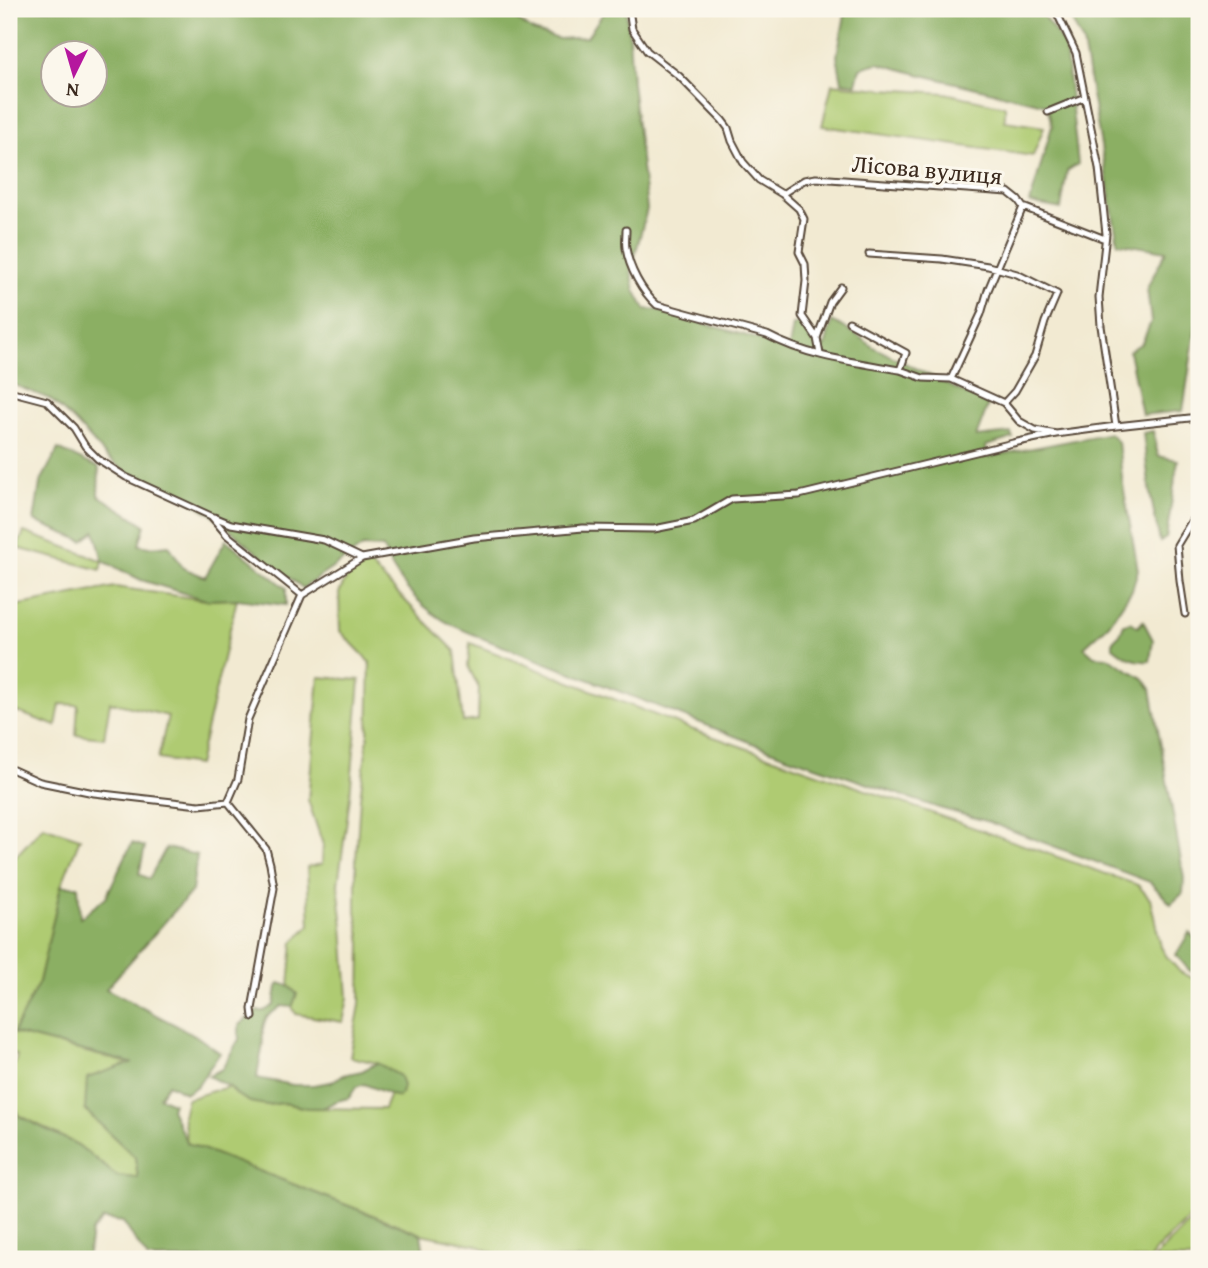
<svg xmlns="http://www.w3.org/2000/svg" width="1208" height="1268" viewBox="0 0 1208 1268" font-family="'Gentium Book Plus',serif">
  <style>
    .green { fill: #afcb72; stroke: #757a48; stroke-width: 2 }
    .forest { fill: #8baf64; stroke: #636c41; stroke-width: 2; fill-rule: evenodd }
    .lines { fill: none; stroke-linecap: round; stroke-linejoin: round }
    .minor-casing { stroke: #564739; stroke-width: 9 }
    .minor { stroke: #fff; stroke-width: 5 }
    .labels { text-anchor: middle; stroke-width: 6; stroke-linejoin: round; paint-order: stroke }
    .street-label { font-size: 24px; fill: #3b2a1e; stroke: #fbf7ec }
  </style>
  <rect width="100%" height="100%" fill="#fbf7ec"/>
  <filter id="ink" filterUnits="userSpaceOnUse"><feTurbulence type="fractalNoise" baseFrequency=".0143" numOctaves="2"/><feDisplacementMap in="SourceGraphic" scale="14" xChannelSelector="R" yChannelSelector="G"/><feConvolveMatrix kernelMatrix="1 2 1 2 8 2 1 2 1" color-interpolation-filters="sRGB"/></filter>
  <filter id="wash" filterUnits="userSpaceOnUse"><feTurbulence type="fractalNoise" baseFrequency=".00686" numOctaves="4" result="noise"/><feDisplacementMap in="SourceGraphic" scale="28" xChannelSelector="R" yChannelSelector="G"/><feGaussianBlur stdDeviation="1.57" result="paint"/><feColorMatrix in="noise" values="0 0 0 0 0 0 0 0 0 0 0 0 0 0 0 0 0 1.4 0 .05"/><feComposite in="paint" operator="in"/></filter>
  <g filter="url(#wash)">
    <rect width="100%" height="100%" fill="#f2ead2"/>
    <path class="green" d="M832,84L882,89L945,93L1005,106V121L1044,127L1033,156L822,126Z
      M24,532L103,561L101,570L17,548Z
      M369,564L455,651L463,722L478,720L479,688L468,666L470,643L691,729L1138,885L1150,899L1161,947L1167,957L1180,972L1199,981V1209L1156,1250L1150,1259H508L476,1245L421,1234L187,1143L183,1116L187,1099C202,1095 215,1089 230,1087L237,1095L266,1105L284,1103L307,1108L384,1109L390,1094L397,1097L377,1063L350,1057L360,1005L361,943L356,911V860L360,798L368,736L370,662L340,631L339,593L348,575Z
      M115,587L206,600L237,599L198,765L158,759L168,716L110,702L104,738L76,735L78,705L60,704L56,726L9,709V607Z
      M319,677L360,680L350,797L338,884L343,926L348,998L343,1022L296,1014L292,1007L297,994L289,986L293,942L310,925L307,867L322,864L323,845L308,800Z
      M43,826L80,838L61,886L39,982L14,1033L132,1064L85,1110L135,1157L138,1179L117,1176L78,1145L19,1115L9,1091V1064H15L17,1055L9,1053V864Z
      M1199,1213V1259H1155L1159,1253Z"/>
    <path class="forest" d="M9,9H507L508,13L533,31L559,39L587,37L606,9H626L629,34L632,83L647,209L631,271L635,290L645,309L658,310L789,348L793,325L802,322L825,347L832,321L857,335L873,347L988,405L976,437L1011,433L1013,438L986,446L987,457L1110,433L1118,442L1123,485L1138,570L1132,590L1109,624L1084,647L1094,656L1107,657L1144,679L1151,689L1184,878L1183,893L1171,904L1150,882L986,821L939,808L786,756L479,637C467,631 454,627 443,620C417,604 394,577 383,548L363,547L303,588L263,558L213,515L181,495L130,475L106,456L75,422L50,399L9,383ZM52,52H94V94H52Z
      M849,9H1038L1065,46L1078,164L1067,171L1061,209L1030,203L1052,126L1047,105L918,74L878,63L860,68L856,84L842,82L837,56L845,15Z
      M1066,9H1199V305L1183,411L1142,415L1129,351L1142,343L1151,322L1147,288L1166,251L1118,243L1083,43Z
      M1153,431L1158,456L1178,460L1166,538L1160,542L1150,493L1143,433Z
      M58,449L99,468L98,495L145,525L139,545L150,547L169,545L183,568L205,577L226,540L286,588V605L237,599L206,600L141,580L103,561L95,531L83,541L34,521L40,483Z
      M1143,621L1153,640L1150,661C1135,663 1124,656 1113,647V641L1120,634L1124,624L1131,622L1138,627Z
      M132,843L145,847L139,874L149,879L166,848L197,855L192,891L106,989L195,1035L220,1053L197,1086L186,1093L168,1084L159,1097L173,1103L171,1109L187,1143L421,1234L424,1254L392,1259H148L123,1222L103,1219L91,1232L87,1259H9V1091L19,1116L78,1145L117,1176L138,1178L135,1157L85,1110L87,1078L131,1063L13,1033L39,982L61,886H78L80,918L106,897Z
      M1189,933L1199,942V973L1190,971L1176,955Z
      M280,983L289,986L297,994L292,1007L281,1006C277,1010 271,1013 268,1016C260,1025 264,1039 262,1050C260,1059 258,1068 257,1078L293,1085H313L331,1082L343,1075L362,1071L377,1063L400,1076L403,1086L401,1094L397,1097L364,1084L356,1087L349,1098L337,1101L323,1108H307L284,1103L266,1105L250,1102L237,1095L230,1087L208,1076L222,1069L239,1039V1025L257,1011H264L274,1005L277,987Z"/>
  </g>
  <g filter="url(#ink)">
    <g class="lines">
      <defs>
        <path id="minor" d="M629,9L632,29L647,51L679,76L722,120L728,128L732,141L743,162L759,180L782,194L799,209L804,219L799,252L805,264L806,281L802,316L817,338L820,354
          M1048,112L1085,97
          M782,194L804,180L816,178L1008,192L1018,200L1023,207L988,290L981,314L951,379
          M1023,207L1105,239
          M626,230C626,236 625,242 626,248C629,268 642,292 657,305L767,335C808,357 854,362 900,370
          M869,254L942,259L988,266L1017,274L1057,294L1045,322L1035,356L1015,391L1004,403
          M849,322L906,353L900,370L923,378L951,379L1004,403L1019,421L1035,430L1056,434L1116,426L1101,326L1099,297L1106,234L1099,168L1076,53L1055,9
          M817,338L830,302L841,287
          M9,391L47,401L74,428L85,446L98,459L126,477L211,516L227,535L302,595
          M1116,426L1199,417
          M214,517L231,524L324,540L362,558
          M302,595L362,558L474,538L583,528L654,529L694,521L732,499L799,495L1013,443L1056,434
          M1185,614L1180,581L1177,545L1194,517L1199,498
          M9,768L40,782L94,793L199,805L228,802L238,779L248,719L302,595
          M228,802L266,849L270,864L274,888L252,1009L253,1017"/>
      </defs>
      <use href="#minor" class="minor-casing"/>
      <use href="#minor" class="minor"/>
    </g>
  </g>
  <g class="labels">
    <g class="street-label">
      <text transform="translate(927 170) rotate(5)" y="8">Лісова вулиця</text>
    </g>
  </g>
  <rect width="1208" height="1268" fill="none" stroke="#fbf7ec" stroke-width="35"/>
  <g transform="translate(74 74) rotate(185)"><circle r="33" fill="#fbf7ec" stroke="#aea59a" stroke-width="2"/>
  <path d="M0-5L12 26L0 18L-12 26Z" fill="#b5179e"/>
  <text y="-10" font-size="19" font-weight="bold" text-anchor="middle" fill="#3b2a1e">N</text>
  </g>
</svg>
